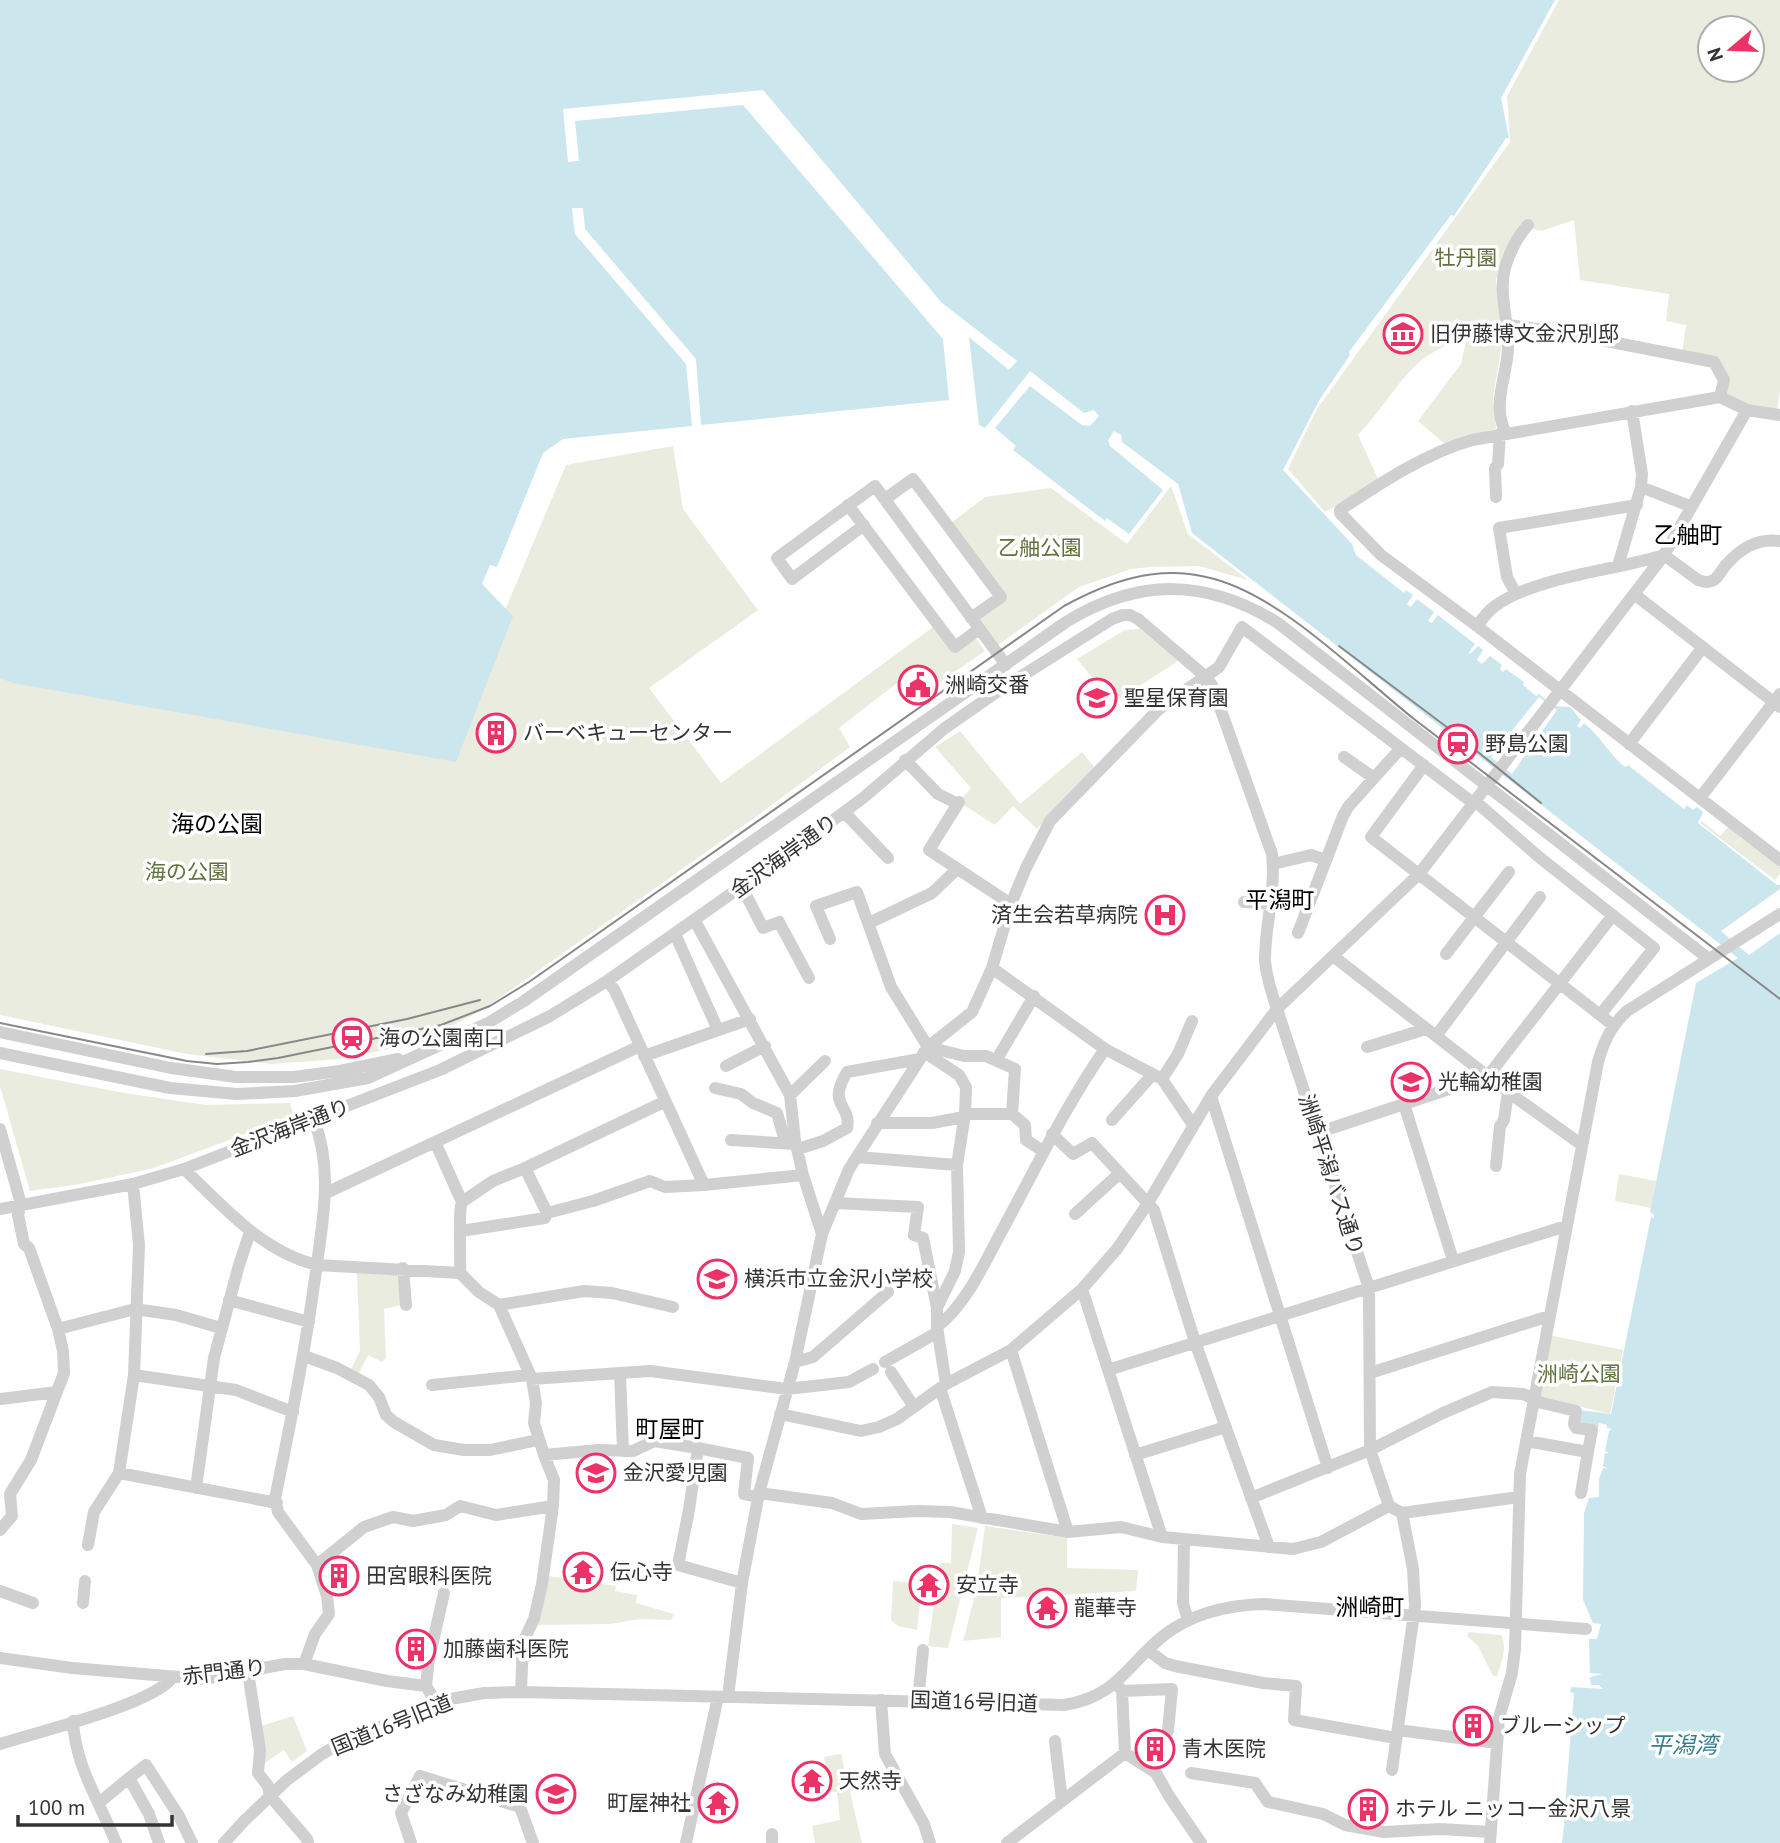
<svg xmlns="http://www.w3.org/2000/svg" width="1780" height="1843" viewBox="0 0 1780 1843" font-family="'PT Sans','Noto Sans JP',sans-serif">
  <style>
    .green { fill: #e9ecde; fill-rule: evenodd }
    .water { fill: #cbe7ed }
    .pier { fill: #fff }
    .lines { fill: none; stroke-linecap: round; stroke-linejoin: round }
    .minor { stroke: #d0d0d0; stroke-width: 12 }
    .tram { stroke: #888; stroke-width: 2 }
    .labels { text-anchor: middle; stroke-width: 7; stroke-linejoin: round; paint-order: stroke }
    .park-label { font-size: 21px; fill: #61723d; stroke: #fff }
    .poi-label { font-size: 21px; fill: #333; stroke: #fff; text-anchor: start }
    .street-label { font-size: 21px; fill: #333; stroke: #fff }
    .neighbourhood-label { font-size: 23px; fill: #000; stroke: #fff }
    .water-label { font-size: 23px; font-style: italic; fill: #377e8c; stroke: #fff }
  </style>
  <rect width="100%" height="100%" fill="#fff"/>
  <path class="green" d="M1559,0H1780V391L1777,410L1748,405L1725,393L1715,359L1682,353L1686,325L1666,321L1669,294L1580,280L1574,220L1541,231L1519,226L1496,279L1503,338L1493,397L1496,429L1445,444L1418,421L1461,364L1468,333C1451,344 1431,351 1417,364C1395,385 1379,413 1358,435L1379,481L1325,512L1288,469L1317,409L1510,142L1507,96ZM1710,28H1752V70H1710Z
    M673,446L683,509L758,610L649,688L721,783L936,625L954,649L974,636L985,651L934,686L919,666L839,728L850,747L750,821L484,1009L433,1036L394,1048L339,1059L272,1064L187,1054L0,1015V649L447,748L566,465Z
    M1171,486L1188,534L1248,580L1199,566L1150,567L1131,569L1079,587L998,645L979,619L1007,597L951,523L985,497L1051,488L1127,544Z
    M1140,629L1178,661L1113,703L1077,659L1125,630Z
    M960,731L1020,804L1082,752L1094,767L1037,829L1013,806L995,825L959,802L971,788L935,747Z
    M1702,821L1720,836L1728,827L1741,837L1734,847L1741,838L1780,865V874L1775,880L1700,823Z
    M0,1069L124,1093L206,1105L290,1103L294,1116L154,1168L80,1184L30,1191L0,1086Z
    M1619,1174L1656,1181L1651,1208L1615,1201Z
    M357,1273L397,1275L401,1305L384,1309L386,1358L382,1362L368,1355L358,1375L350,1371L360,1351Z
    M1548,1335L1623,1350L1610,1414L1537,1396Z
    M952,1524L978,1528L948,1648L928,1646L940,1563H951Z
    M985,1526L1067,1538V1568L1138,1570L1136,1591L1001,1598V1637L963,1641L977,1587Z
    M548,1576L616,1586L615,1591L637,1595L636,1603L674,1614L671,1620L640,1619L610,1624L536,1625Z
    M893,1581L922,1584L917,1630L898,1626L891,1620Z
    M1469,1632L1501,1635C1508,1647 1501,1664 1497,1676H1493L1478,1646L1467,1636Z
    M293,1716L307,1751L292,1762L284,1750L262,1765L261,1726Z
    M841,1754L862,1843H815L812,1826L840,1820L837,1792H830L824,1757Z"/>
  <path class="water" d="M0,0H1555L1501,98L1509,138H1506L1454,216L1451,215L1349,352L1350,355L1320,399L1283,470L1352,544L1356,555L1404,593L1406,590L1413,595L1407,604L1411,607L1417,599L1434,612L1428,621L1432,623L1438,615L1475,644L1469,652L1470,654L1478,646L1483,650L1477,660L1482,664L1490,656L1502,665L1500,669L1503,672L1506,669L1524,682L1523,685L1536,696L1539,694L1554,706L1570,707L1581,720L1577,726L1580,728L1584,723C1601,737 1609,754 1625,767L1628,765L1684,809L1687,805L1693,810L1697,807L1703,812L1698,823L1777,885H1780V1843H1562L1564,1825L1566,1824H1564V1810L1567,1808L1565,1807L1574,1693L1570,1692L1571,1687L1603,1689L1599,1685H1591L1590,1677L1602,1674L1590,1673L1589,1639H1597L1601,1624L1593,1623L1583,1600L1584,1513L1589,1498L1599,1497V1479L1603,1468L1608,1469L1603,1466L1605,1453H1609L1605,1451L1609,1431L1612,1429L1607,1428V1425L1599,1423L1598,1428L1578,1424L1580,1410L1611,1414L1651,1217L1654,1218V1215L1650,1212L1696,983L1738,958L1192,533L1178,484L1122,442L1121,435L1114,431L1108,440L1110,446L1163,490L1129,534L1107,518L1105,521L1013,450L1016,446L995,428L1030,386L1082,425L1090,426L1099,416L1094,410L1084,413L1030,371L985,428L979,425L969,337L1009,370L1017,361L942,303L763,90L563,109L568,162L579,161L575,121L743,105L943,339L949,400L701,425L696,359L585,229L583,208H572L575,234L686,364L692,426L563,439L543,453L497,567L490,565L482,584L513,616L456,762L13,683L0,678Z"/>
  <path class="pier" d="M1539,697L1557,710L1512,774L1491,757Z
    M1780,889V933L1749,955L1721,931Z"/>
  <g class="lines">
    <path class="minor" d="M1508,325L1560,332L1714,362L1724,380L1720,397
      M1780,415L1747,410L1720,397L1472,440C1424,454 1381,483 1340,510V513L1381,555L1477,626L1780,860
      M1506,433C1491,405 1507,378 1508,348C1509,321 1498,294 1505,268C1510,251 1517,237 1528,225
      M1641,487L1690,506
      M1496,497L1495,468L1498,464L1500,434
      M885,499L913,479L1001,597L971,618
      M848,505L955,647L979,629
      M864,525L792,579L777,558L875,486L1006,665
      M1618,566L1641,487L1642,474L1632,411
      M1516,594L1507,577L1499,528L1637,505
      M1634,594L1780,707
      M1477,626C1482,619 1488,611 1495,606C1537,576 1614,571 1664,555L1698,580C1703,582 1709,583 1714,580C1718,577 1722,570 1725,566C1740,549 1756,538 1780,541
      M1629,744L1703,647
      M1344,757L1374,778L1401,748
      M905,760L938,794L956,803
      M1424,765L1371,837L1613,1025
      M1700,798L1780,694
      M1475,801L1539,857L1654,948L1600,1015
      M959,802L929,850L1011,904
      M844,812L888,858
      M1273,864L1311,855L1325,860
      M742,887L763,928L779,922L809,978
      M1244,902L1272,904
      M695,921L790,1095L795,1140L803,1175L822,1234
      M869,923L932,893L956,870
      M1298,933L1343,816L1348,807L1374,778
      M675,934L718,1030
      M830,939L816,906L857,892L891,987L928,1047L964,1056H986L1015,1069L1012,1114L1025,1125L1026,1140L1043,1151
      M1446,954L1509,872
      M1333,956L1508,1092L1582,1145
      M992,968L1105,1049L1162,1079L1193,1125
      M607,981L614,989L704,1185
      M0,1032L171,1068L236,1077H294L340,1071L398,1059
      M1436,1036L1540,897
      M1367,1047L1426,1029
      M924,1052L959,1075L966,1087L965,1114L957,1165L959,1252L955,1271L937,1308
      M0,1053L170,1088L237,1094L295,1091L368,1078L488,1023L524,1001L1066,622C1138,578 1206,578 1278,623L1709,959
      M644,1056L750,1019
      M997,1059L1034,996
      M726,1066L765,1046
      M1162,1079L1178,1054L1192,1021
      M715,1088L741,1094L753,1103L777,1113L783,1134L795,1140
      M790,1095L825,1061
      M1211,1096L1328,1468
      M1404,1104L1453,1260
      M965,1114H1012
      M1112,1120L1153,1074
      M877,1123H932L964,1117
      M0,1129L21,1204L18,1215L24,1244L29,1248L58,1329L63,1351L64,1373L31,1460L10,1494L12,1516L0,1530
      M1317,1133L1488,1076L1613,915
      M1052,1134L1073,1154L1092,1143L1154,1210L1195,1342L1269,1547
      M731,1140L795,1144
      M435,1142L462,1202C458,1210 461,1259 460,1273L479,1292L499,1305L532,1379L536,1403L534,1423L544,1455
      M798,1149L823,1141L847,1128C852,1104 826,1107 847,1072L920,1059
      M857,1157L957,1165
      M1496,1166L1500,1126L1504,1120L1508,1092
      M525,1168L547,1213
      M184,1169C223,1206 262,1252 317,1265L460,1273
      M326,1193L640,1046
      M462,1202L493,1181L525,1168L664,1102
      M835,1203L918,1207L914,1235L923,1238L937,1308V1327
      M0,1209L133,1184L184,1169L440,1070L550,1016L607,981L789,853L863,798L945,728L998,691L1112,619L1123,615H1130L1138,619L1206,677L1212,685L1272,854C1276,892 1265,924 1265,960C1266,977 1272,993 1277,1009L1211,1096L1148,1203L1117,1249L1082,1289L1011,1350L946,1384L897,1419L879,1427L861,1431L780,1414
      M1075,1214L1120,1173
      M461,1231L545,1218L547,1213L593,1201L650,1181L665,1187L704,1185L803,1175
      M403,1268L406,1305
      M1082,1289L1162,1537
      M229,1300L309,1322
      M499,1305L584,1291L612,1293L673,1307
      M58,1329L135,1309L176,1315L221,1328
      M1011,1350L1068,1532
      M304,1356L337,1368L369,1385L379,1397L386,1415L394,1422L434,1445L464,1450H490L538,1440
      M795,1362L813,1357L888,1292
      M885,1362L938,1332
      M1108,1370L1566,1226
      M891,1372L914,1407
      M620,1373L623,1451
      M1370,1373L1549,1316
      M134,1375L236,1390L293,1412
      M532,1379L650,1371L787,1389L849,1382L873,1369
      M946,1384L937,1327C968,1303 986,1259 1005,1225C1037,1166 1066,1105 1105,1049
      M432,1385L530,1375
      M940,1388L982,1518
      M0,1399L57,1392
      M698,1448L748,1458L744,1494L759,1497
      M1135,1455L1226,1427
      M119,1473L277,1503
      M196,1488L214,1358L239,1265L250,1232
      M759,1493L832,1503L861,1514L917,1511L950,1512L1068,1532L1121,1527L1162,1537L1293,1549L1321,1542L1389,1506
      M1581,1493L1588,1452
      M1251,1498L1370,1450L1443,1413L1492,1392L1523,1394L1542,1403L1576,1411L1574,1424L1576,1428L1592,1430L1588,1452L1526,1441
      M1402,1513L1519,1497
      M1184,1539L1183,1603L1188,1620
      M88,1545L94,1512L119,1473L134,1375L139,1245L133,1184
      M317,1565L364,1527L393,1517L413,1521L446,1515L460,1506L496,1515L553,1506
      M0,1591L33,1603
      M83,1603L85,1581
      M1148,1650L1165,1663L1175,1666L1263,1683L1296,1686L1294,1720L1396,1738
      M0,1658L72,1668L203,1679L285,1664H304L387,1681L426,1686L437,1704
      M304,1664L315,1634L329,1614L327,1596L317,1565L278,1512L275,1499C290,1425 305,1352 315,1278C322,1225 334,1171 314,1120
      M248,1672L260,1750L258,1773L268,1786L270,1796L307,1839L308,1843
      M1116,1683L1122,1691L1172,1689L1168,1731
      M426,1686L429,1659L444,1593
      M1122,1691L1125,1753
      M521,1692L523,1642L534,1619L542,1584L553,1506L554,1480L544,1455L598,1450L633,1451L654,1441L698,1448L689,1510L678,1565L742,1583
      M728,1697L742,1583L759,1493L795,1362L822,1234L849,1169L920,1059L928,1047L972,1012L992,968L1011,904L1026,868L1050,821L1159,709L1219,667L1242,627L1473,803
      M881,1700L885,1754L924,1824L930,1843
      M918,1701L923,1650
      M73,1721C75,1766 100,1802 116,1843
      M1398,1730L1497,1743
      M1055,1741L1062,1801
      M0,1744C37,1732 151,1705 172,1678
      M1125,1753L1156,1773L1169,1796L1201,1843
      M1392,1770L1415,1606L1413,1569L1402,1513L1389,1506L1370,1450L1369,1288L1277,1009L1419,874L1664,555L1747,410
      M1191,1773L1255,1783L1268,1802L1323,1814L1345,1825L1384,1832L1440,1829L1491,1832
      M129,1778L146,1765L179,1816L192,1843
      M100,1802L129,1778L149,1814L159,1843
      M224,1843L244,1821L287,1780L322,1754L345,1741L451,1699L484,1693L521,1692L1064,1705C1118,1696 1126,1666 1163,1636C1192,1613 1229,1605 1264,1604L1586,1629
      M411,1843L401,1813L420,1776L520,1807L533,1843
      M686,1843L718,1697
      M772,1843V1834
      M1007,1843L1125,1753
      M1490,1843L1499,1718L1512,1673L1515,1649L1520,1474L1598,1062C1604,1041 1611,1026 1627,1011L1780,914"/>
    <path class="tram" d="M1339,646L1452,731L1541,803
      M0,1023L187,1061L217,1064L248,1062L278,1058L441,1025L490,1006L529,982L1064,606C1108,582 1155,565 1206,577C1278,592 1356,673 1414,719C1536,813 1659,905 1780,999
      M206,1054L247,1051L407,1019L480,1000"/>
  </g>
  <defs>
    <symbol id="museum-ring" viewBox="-11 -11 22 22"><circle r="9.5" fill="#fff" stroke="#ed3268" stroke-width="1.5"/><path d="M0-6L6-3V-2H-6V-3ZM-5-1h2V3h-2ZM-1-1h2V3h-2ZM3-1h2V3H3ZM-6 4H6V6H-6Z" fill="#ed3268"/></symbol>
    <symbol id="civic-ring" viewBox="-11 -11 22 22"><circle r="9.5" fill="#fff" stroke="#ed3268" stroke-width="1.5"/><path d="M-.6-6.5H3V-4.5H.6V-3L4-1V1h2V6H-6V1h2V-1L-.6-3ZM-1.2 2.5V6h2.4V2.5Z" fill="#ed3268"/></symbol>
    <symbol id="school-ring" viewBox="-11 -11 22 22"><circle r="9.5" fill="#fff" stroke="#ed3268" stroke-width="1.5"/><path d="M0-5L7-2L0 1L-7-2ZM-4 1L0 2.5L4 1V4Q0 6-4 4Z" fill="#ed3268"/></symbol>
    <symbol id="building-ring" viewBox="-11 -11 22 22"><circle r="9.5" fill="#fff" stroke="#ed3268" stroke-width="1.5"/><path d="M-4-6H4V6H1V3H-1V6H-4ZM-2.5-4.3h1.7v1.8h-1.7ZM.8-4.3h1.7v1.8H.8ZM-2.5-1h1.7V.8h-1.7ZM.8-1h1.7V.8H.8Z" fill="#ed3268"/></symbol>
    <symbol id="station-ring" viewBox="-11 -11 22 22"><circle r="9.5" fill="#fff" stroke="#ed3268" stroke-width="1.5"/><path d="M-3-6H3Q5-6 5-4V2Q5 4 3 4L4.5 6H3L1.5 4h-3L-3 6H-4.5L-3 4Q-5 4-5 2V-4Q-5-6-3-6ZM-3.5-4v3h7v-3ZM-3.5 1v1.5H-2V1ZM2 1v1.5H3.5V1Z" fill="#ed3268"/></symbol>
    <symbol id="hospital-ring" viewBox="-11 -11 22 22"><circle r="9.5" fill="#fff" stroke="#ed3268" stroke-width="1.5"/><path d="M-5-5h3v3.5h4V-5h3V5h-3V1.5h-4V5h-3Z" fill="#ed3268"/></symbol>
    <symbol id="temple-ring" viewBox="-11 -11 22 22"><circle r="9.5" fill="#fff" stroke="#ed3268" stroke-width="1.5"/><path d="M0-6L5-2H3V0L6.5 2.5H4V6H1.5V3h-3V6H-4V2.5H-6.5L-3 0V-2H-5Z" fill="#ed3268"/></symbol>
  </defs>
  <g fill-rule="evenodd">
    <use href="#museum-ring" x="1381" y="312" width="44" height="44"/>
    <use href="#civic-ring" x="896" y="663" width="44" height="44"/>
    <use href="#school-ring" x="1075" y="676" width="44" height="44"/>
    <use href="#building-ring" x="474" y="711" width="44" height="44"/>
    <use href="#station-ring" x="1436" y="722" width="44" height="44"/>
    <use href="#hospital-ring" x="1143" y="893" width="44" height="44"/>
    <use href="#station-ring" x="330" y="1016" width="44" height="44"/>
    <use href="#school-ring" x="1389" y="1060" width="44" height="44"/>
    <use href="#school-ring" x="695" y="1257" width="44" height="44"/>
    <use href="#school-ring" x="574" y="1451" width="44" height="44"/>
    <use href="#temple-ring" x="561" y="1550" width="44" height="44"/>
    <use href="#building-ring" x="317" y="1554" width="44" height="44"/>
    <use href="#temple-ring" x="907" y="1563" width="44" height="44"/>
    <use href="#temple-ring" x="1025" y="1586" width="44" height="44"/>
    <use href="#building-ring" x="394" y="1627" width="44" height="44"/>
    <use href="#building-ring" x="1451" y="1704" width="44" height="44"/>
    <use href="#building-ring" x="1133" y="1727" width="44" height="44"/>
    <use href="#temple-ring" x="790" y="1759" width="44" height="44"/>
    <use href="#school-ring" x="534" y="1772" width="44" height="44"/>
    <use href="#temple-ring" x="696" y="1781" width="44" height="44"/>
    <use href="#building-ring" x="1346" y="1787" width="44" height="44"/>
  </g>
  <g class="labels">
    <g class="park-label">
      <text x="1466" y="265">牡丹園</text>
      <text x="1040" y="555">乙舳公園</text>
      <text x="187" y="879">海の公園</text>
      <text x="1579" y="1381">洲崎公園</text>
    </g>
    <g class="poi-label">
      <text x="1430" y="341">旧伊藤博文金沢別邸</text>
      <text x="945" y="692">洲崎交番</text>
      <text x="1124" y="705">聖星保育園</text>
      <text x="523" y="740">バーベキューセンター</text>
      <text x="1485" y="751">野島公園</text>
      <text x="1138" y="922" text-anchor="end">済生会若草病院</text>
      <text x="379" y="1045">海の公園南口</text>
      <text x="1438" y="1089">光輪幼稚園</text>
      <text x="744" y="1286">横浜市立金沢小学校</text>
      <text x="623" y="1480">金沢愛児園</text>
      <text x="610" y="1579">伝心寺</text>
      <text x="366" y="1583">田宮眼科医院</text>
      <text x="956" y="1592">安立寺</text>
      <text x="1074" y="1615">龍華寺</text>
      <text x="443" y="1656">加藤歯科医院</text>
      <text x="1500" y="1733">ブルーシップ</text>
      <text x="1182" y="1756">青木医院</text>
      <text x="839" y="1788">天然寺</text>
      <text x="529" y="1801" text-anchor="end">さざなみ幼稚園</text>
      <text x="691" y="1810" text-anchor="end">町屋神社</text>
      <text x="1395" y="1816">ホテル ニッコー金沢八景</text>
    </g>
    <g class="street-label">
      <text transform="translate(784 856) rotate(-36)" y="7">金沢海岸通り</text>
      <text transform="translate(290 1128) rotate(-21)" y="7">金沢海岸通り</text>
      <text transform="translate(1331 1175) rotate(72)" y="7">洲崎平潟バス通り</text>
      <text transform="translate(224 1672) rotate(-7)" y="7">赤門通り</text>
      <text transform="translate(974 1702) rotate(2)" y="7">国道16号旧道</text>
      <text transform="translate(392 1725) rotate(-22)" y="7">国道16号旧道</text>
    </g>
    <g class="neighbourhood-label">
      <text x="1688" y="543">乙舳町</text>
      <text x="217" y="832">海の公園</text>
      <text x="1280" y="908">平潟町</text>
      <text x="670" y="1437">町屋町</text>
      <text x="1370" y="1615">洲崎町</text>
    </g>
    <g class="water-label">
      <text x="1683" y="1753">平潟湾</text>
    </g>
  </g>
  <g transform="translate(1731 49) rotate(251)"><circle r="33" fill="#ffffff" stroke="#adadad" stroke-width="2"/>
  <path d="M0-5L12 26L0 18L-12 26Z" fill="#ed3268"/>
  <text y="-10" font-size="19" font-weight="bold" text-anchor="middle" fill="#333333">N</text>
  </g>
  <path d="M18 1815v10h154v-10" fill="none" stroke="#333333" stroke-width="3.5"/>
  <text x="28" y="1815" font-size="21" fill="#333333" stroke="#ffffff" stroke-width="5" paint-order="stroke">100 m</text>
</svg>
